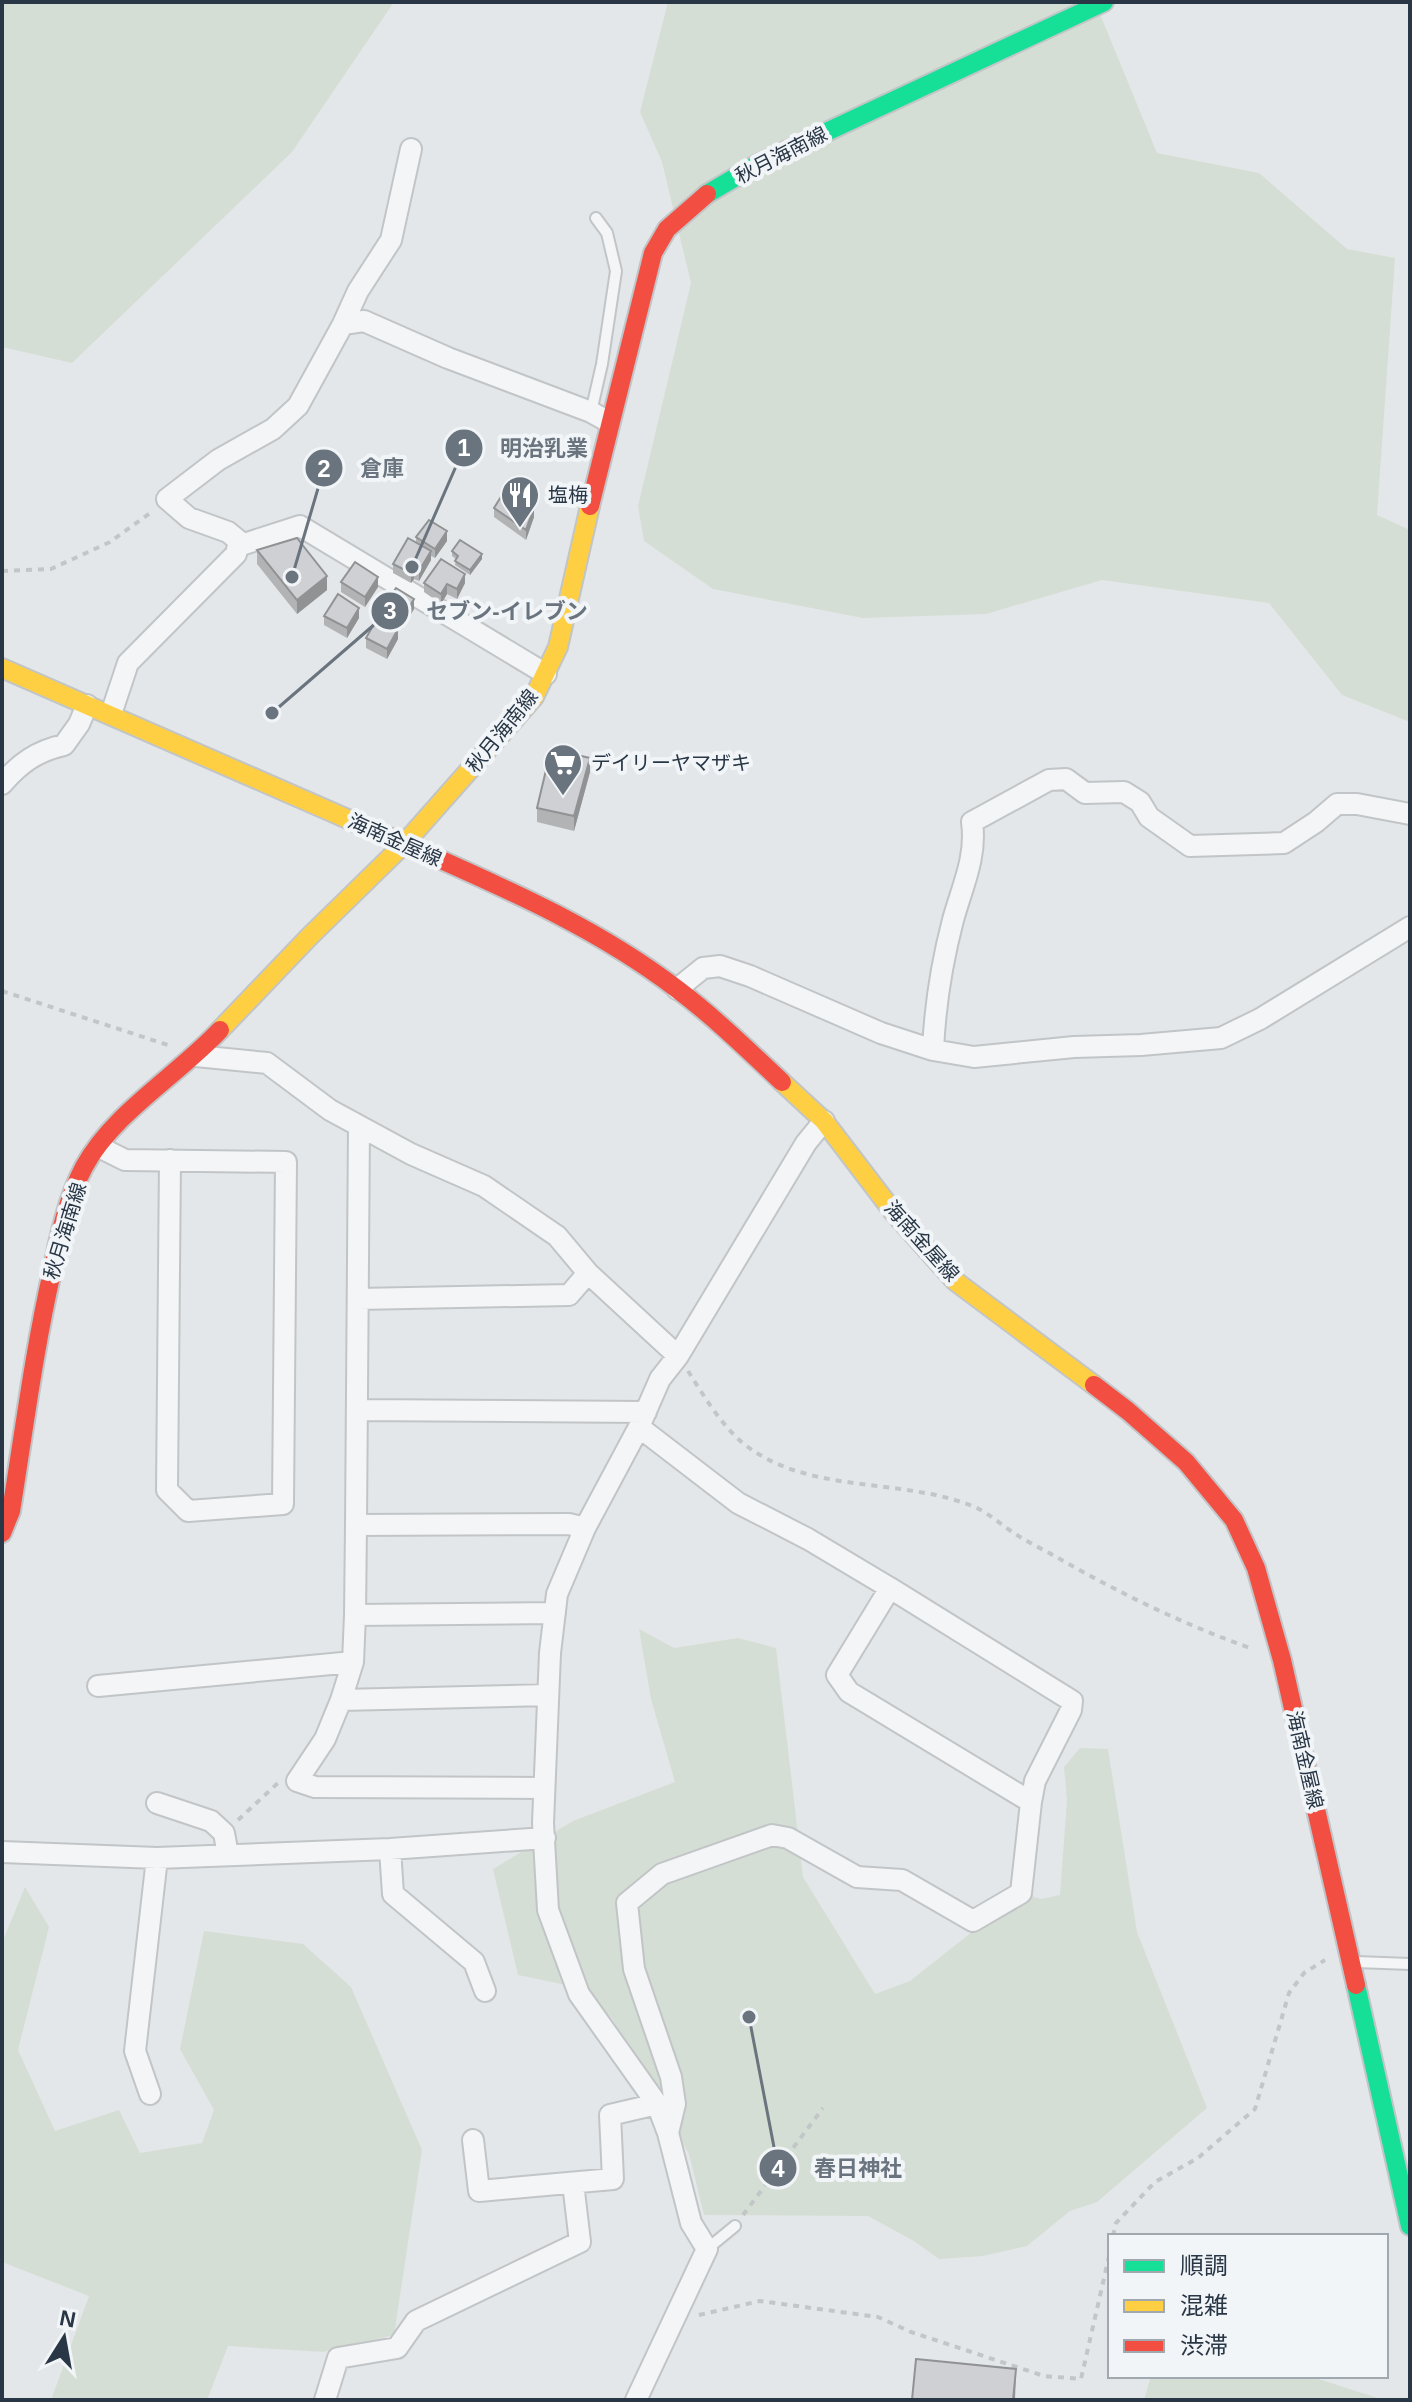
<svg xmlns="http://www.w3.org/2000/svg" width="1412" height="2402" viewBox="0 0 1412 2402" font-family="Helvetica,'Noto Sans JP',sans-serif">
  <style>
    .green { fill: #d5ded4 }
    .lines { fill: none; stroke-linecap: round; stroke-linejoin: round }
    .lane-casing { stroke: #c2c5c7; stroke-width: 14 }
    .street-casing { stroke: #c2c5c7; stroke-width: 24 }
    .fast-casing { stroke: #c2c5c7; stroke-width: 22 }
    .slow-casing { stroke: #c2c5c7; stroke-width: 22 }
    .jam-casing { stroke: #c2c5c7; stroke-width: 22 }
    .path { stroke: #c2c6c9; stroke-width: 4; stroke-dasharray: 6 6; stroke-linecap: butt }
    .lane { stroke: #f3f5f6; stroke-width: 10 }
    .street { stroke: #f3f5f6; stroke-width: 20 }
    .fast { stroke: #16e098; stroke-width: 18 }
    .slow { stroke: #ffcf43; stroke-width: 18 }
    .jam { stroke: #f24e42; stroke-width: 18 }
    .wall { fill: #b1b3b5 }
    .shaded-wall { fill: #909294 }
    .building { fill: #ced0d3; stroke: #909294; stroke-width: 2 }
    .labels { text-anchor: middle; stroke-width: 8; stroke-linejoin: round; paint-order: stroke }
    .street-label { font-size: 20px; fill: #283645; stroke: #f2f5f8 }
    .poi-label { font-size: 20px; fill: #283645; stroke: #f2f5f8; text-anchor: start }
    .leader { fill: none; stroke: #6a747e; stroke-width: 3 }
    .callout-dot { fill: #6a747e; stroke: #f2f5f8; stroke-width: 3 }
    .mark-label { font-size: 24px; text-anchor: middle; font-weight: bold; fill: #fff }
    .callout-label { font-size: 22px; text-anchor: middle; font-weight: bold; fill: #6a747e; stroke: #f2f5f8; stroke-width: 8; stroke-linejoin: round; paint-order: stroke }
  </style>
  <rect width="100%" height="100%" fill="#e4e7e9"/>
  <path class="green" d="M2,2H394L292,152L72,363L2,347Z
    M668,2H1095L1157,153L1259,173L1347,249L1395,258L1377,515L1410,530V722L1342,695L1269,603L1102,580L986,614L863,618L713,589L644,541L638,506L691,283L662,162L640,112Z
    M639,1629L674,1648L738,1638L776,1648L803,1877L875,1994L910,1981L1021,1893L1041,1899L1060,1895L1067,1800L1064,1767L1080,1748L1108,1749L1137,1932L1207,2108L1097,2202L1070,2211L1027,2246L983,2256L939,2259L914,2241L868,2216L704,2215L689,2154L612,2018L576,1987L518,1975L493,1869L573,1821L675,1782L651,1699Z
    M25,1887L49,1927L18,2050L55,2131L119,2110L140,2153L202,2143L214,2110L180,2049L204,1931L303,1944L351,1987L422,2150L394,2335L323,2352L228,2346L207,2400H51L89,2296L2,2262V1943Z
    M1151,2376H1309L1384,2400H1144Z"/>
  <g class="lines">
    <defs>
      <path id="lane" d="M591,412L602,364L616,271L607,233L596,218
        M1356,1962L1410,1964
        M707,2249L735,2226"/>
      <path id="street" d="M343,324L358,291L391,240L411,149
        M238,546L300,526L546,674
        M111,714L128,663L236,554L239,541L228,532L189,518L167,499L218,460L273,429L298,406L343,324L364,321L448,358L591,412L609,422
        M2,784C20,763 37,751 64,745L79,724L87,705
        M677,989L703,968L720,966L750,976L881,1033L933,1050L974,1057L1074,1047L1141,1045L1221,1038L1260,1019L1410,927
        M933,1050C935,1006 942,962 953,920C962,887 977,857 972,822L1049,780L1066,779L1085,793L1124,792L1140,802L1149,817L1190,846L1284,843L1316,822L1337,804H1357L1410,814
        M196,1056L267,1063L330,1110L411,1154L484,1186L557,1236L588,1273L678,1356
        M99,1147L125,1160L286,1162L283,1504L188,1511L167,1490L170,1160
        M358,1299L569,1295L588,1273
        M357,1410L646,1412
        M639,1427L738,1503L808,1539L890,1588L837,1675L849,1692L1031,1802L1021,1893L973,1921L902,1880L857,1877L788,1838L772,1835L662,1874L627,1903L634,1969L671,2077L675,2104L668,2133
        M356,1525L359,1126
        M890,1588L1072,1701L1071,1710L1035,1781L1031,1802
        M355,1615L356,1525L569,1524L585,1528
        M98,1686L353,1662
        M341,1700L353,1662L355,1615L555,1613
        M543,1788L315,1787L297,1781L325,1739L341,1700L548,1695
        M157,1803L211,1821L224,1833L228,1855
        M390,1849L393,1894L474,1962L485,1991
        M2,1852L157,1858L390,1849L545,1838
        M150,2094L135,2051L157,1858
        M473,2140L479,2191L613,2179L610,2115L657,2104
        M325,2400L338,2358L397,2348L416,2321L580,2242L573,2183
        M636,2400L707,2249L691,2223L668,2133L657,2104L579,1994L548,1910L543,1823L550,1653L557,1594L585,1528L639,1427L660,1379L678,1356L806,1143L824,1121"/>
      <path id="fast" d="M707,194L758,164L1104,2
        M1356,1985L1410,2226"/>
      <path id="slow" d="M2,668L430,855
        M220,1030L309,937L404,844L534,697L558,647L590,506
        M782,1082L824,1121L895,1214L955,1281L1094,1385"/>
      <path id="jam" d="M590,506L653,253L667,229L707,194
        M430,855C516,893 601,931 677,989C714,1017 748,1050 782,1082
        M1094,1385L1128,1411L1186,1462L1234,1520L1256,1568L1282,1660L1356,1985
        M2,1533L11,1511C24,1431 34,1351 52,1272C59,1237 67,1199 84,1167C113,1113 178,1075 220,1030"/>
    </defs>
    <use href="#lane" class="lane-casing"/>
    <use href="#street" class="street-casing"/>
    <use href="#fast" class="fast-casing"/>
    <use href="#slow" class="slow-casing"/>
    <use href="#jam" class="jam-casing"/>
    <path class="path" d="M2,571L51,569L110,542L153,511
      M2,991L171,1046
      M688,1371C704,1396 721,1425 744,1444C810,1496 903,1476 977,1508C991,1515 1004,1527 1017,1535C1031,1544 1046,1551 1060,1559C1121,1594 1187,1626 1253,1649
      M238,1820L279,1782
      M743,2215L823,2108
      M1113,2236L1116,2223L1155,2182L1198,2158L1255,2109L1289,1993L1304,1973L1325,1960
      M699,2315L760,2301L878,2317L911,2332L1044,2376L1081,2379L1110,2252"/>
    <use href="#lane" class="lane"/>
    <use href="#street" class="street"/>
    <use href="#fast" class="fast"/>
    <use href="#slow" class="slow"/>
    <use href="#jam" class="jam"/>
  </g>
  <path class="wall" d="M494,508L534,517L526,540L494,517Z
    M416,537L447,541L435,558L431,556V560L419,581L414,579L411,583L393,573V564L416,543Z
    M257,550L327,590L297,614L257,564Z
    M452,551L482,559L470,575L455,565L456,559L452,556Z
    M341,582L378,587L365,607L341,592Z
    M424,583H465L457,599L447,594L441,604L424,592Z
    M383,607L414,609L402,629L383,617Z
    M324,616L359,618L347,638L324,625Z
    M366,638L398,639L387,659L366,648Z
    M590,772L574,831L537,822V808Z"/>
  <path class="shaded-wall" d="M534,507V517L526,540V530Z
    M447,531V541L435,558V549Z
    M431,551V560L419,581V571Z
    M482,554V559L470,575V570Z
    M414,569V579L411,583V573Z
    M465,574V583L457,599V589Z
    M327,576V590L297,614V600Z
    M378,577V587L365,607V597Z
    M447,584V594L441,604V594Z
    M414,599V609L402,629V619Z
    M359,608V618L347,638V628Z
    M398,629V639L387,659V649Z
    M590,758V772L574,831V816Z
    M1016,2369L1015,2400H1013Z"/>
  <path class="building" d="M504,492L529,502L534,507L526,530L494,508Z
    M429,520L447,531L435,549L416,537Z
    M297,538L327,576L297,600L257,550Z
    M408,538L431,551L419,571L414,569L411,573L393,564Z
    M460,540L482,554L470,570L455,561L458,556L452,551Z
    M441,559L465,574L457,589L447,584L441,594L424,583Z
    M355,562L378,577L365,597L341,582Z
    M396,588L414,599L402,619L383,607Z
    M338,594L359,608L347,628L324,616Z
    M378,617L398,629L387,649L366,638Z
    M551,749L590,758L574,816L537,808Z
    M916,2359L1016,2369L1013,2400H912Z"/>
  <defs>
    <symbol id="restaurant-pin" viewBox="-11 -11 22 30"><path d="M0 17L-7.5 6A9.5 9.5 0 1 1 7.5 6Z" fill="#6a747e" stroke="#f2f5f8"/><path d="M-5-6h1v4h1v-4h1v4h1v-4h1v5L-1.5 .5V6h-2V.5L-5-1ZM5-6V6H3V1.5H1.5Q1.5-4 5-6Z" fill="#fff"/></symbol>
    <symbol id="supermarket-pin" viewBox="-11 -11 22 30"><path d="M0 17L-7.5 6A9.5 9.5 0 1 1 7.5 6Z" fill="#6a747e" stroke="#f2f5f8"/><path d="M-6-5.5h2.5l.6 2H6L4.5 2H-2.5L-4.4-4H-6ZM-1.5 3.2a1.3 1.3 0 1 0 .1 0ZM3 3.2a1.3 1.3 0 1 0 .1 0Z" fill="#fff"/></symbol>
  </defs>
  <g fill-rule="evenodd">
    <use href="#restaurant-pin" x="498" y="473" width="44" height="60"/>
    <use href="#supermarket-pin" x="541" y="741" width="44" height="60"/>
  </g>
  <g class="labels">
    <g class="street-label">
      <text transform="translate(781 155) rotate(-27)" y="7">秋月海南線</text>
      <text transform="translate(502 731) rotate(-51)" y="7">秋月海南線</text>
      <text transform="translate(395 840) rotate(24)" y="7">海南金屋線</text>
      <text transform="translate(65 1231) rotate(-73)" y="7">秋月海南線</text>
      <text transform="translate(922 1241) rotate(48)" y="7">海南金屋線</text>
      <text transform="translate(1305 1760) rotate(77)" y="7">海南金屋線</text>
    </g>
    <g class="poi-label">
      <text x="548" y="502">塩梅</text>
      <text x="591" y="770">デイリーヤマザキ</text>
    </g>
  </g>
  <path class="leader" d="M412 567L464 448M292 577L324 468M272 713L390 611M749 2017L778 2168"/>
  <g class="callout-dot">
    <circle cx="412" cy="567" r="8"/>
    <circle cx="292" cy="577" r="8"/>
    <circle cx="272" cy="713" r="8"/>
    <circle cx="749" cy="2017" r="8"/>
    <circle cx="464" cy="448" r="20"/>
    <circle cx="324" cy="468" r="20"/>
    <circle cx="390" cy="611" r="20"/>
    <circle cx="778" cy="2168" r="20"/>
  </g>
  <g class="mark-label">
    <text x="464" y="456">1</text>
    <text x="324" y="477">2</text>
    <text x="390" y="619">3</text>
    <text x="778" y="2177">4</text>
  </g>
  <g class="callout-label">
    <text x="544" y="456">明治乳業</text>
    <text x="382" y="476">倉庫</text>
    <text x="507" y="619">セブン-イレブン</text>
    <text x="858" y="2176">春日神社</text>
  </g>
  <rect width="1412" height="2402" fill="none" stroke="#283645" stroke-width="8"/>
  <rect x="1108" y="2234" width="280" height="144" fill="#f2f5f8" stroke="#a1a9b0" stroke-width="2"/>
  <rect x="1124" y="2260" width="40" height="12" fill="#16e098" stroke="#a1a9b0" stroke-width="2"/>
  <text x="1180" y="2274" font-size="24" fill="#283645">順調</text>
  <rect x="1124" y="2300" width="40" height="12" fill="#ffcf43" stroke="#a1a9b0" stroke-width="2"/>
  <text x="1180" y="2314" font-size="24" fill="#283645">混雑</text>
  <rect x="1124" y="2340" width="40" height="12" fill="#f24e42" stroke="#a1a9b0" stroke-width="2"/>
  <text x="1180" y="2354" font-size="24" fill="#283645">渋滞</text>
  <g transform="translate(64 2338) rotate(11)" stroke="#f2f5f8" stroke-width="6" paint-order="stroke">
  <path d="M0-6L14 30L0 20L-14 30Z" fill="#283645"/>
  <text y="-12" font-size="22" font-weight="bold" text-anchor="middle" fill="#283645">N</text>
  </g>
</svg>
